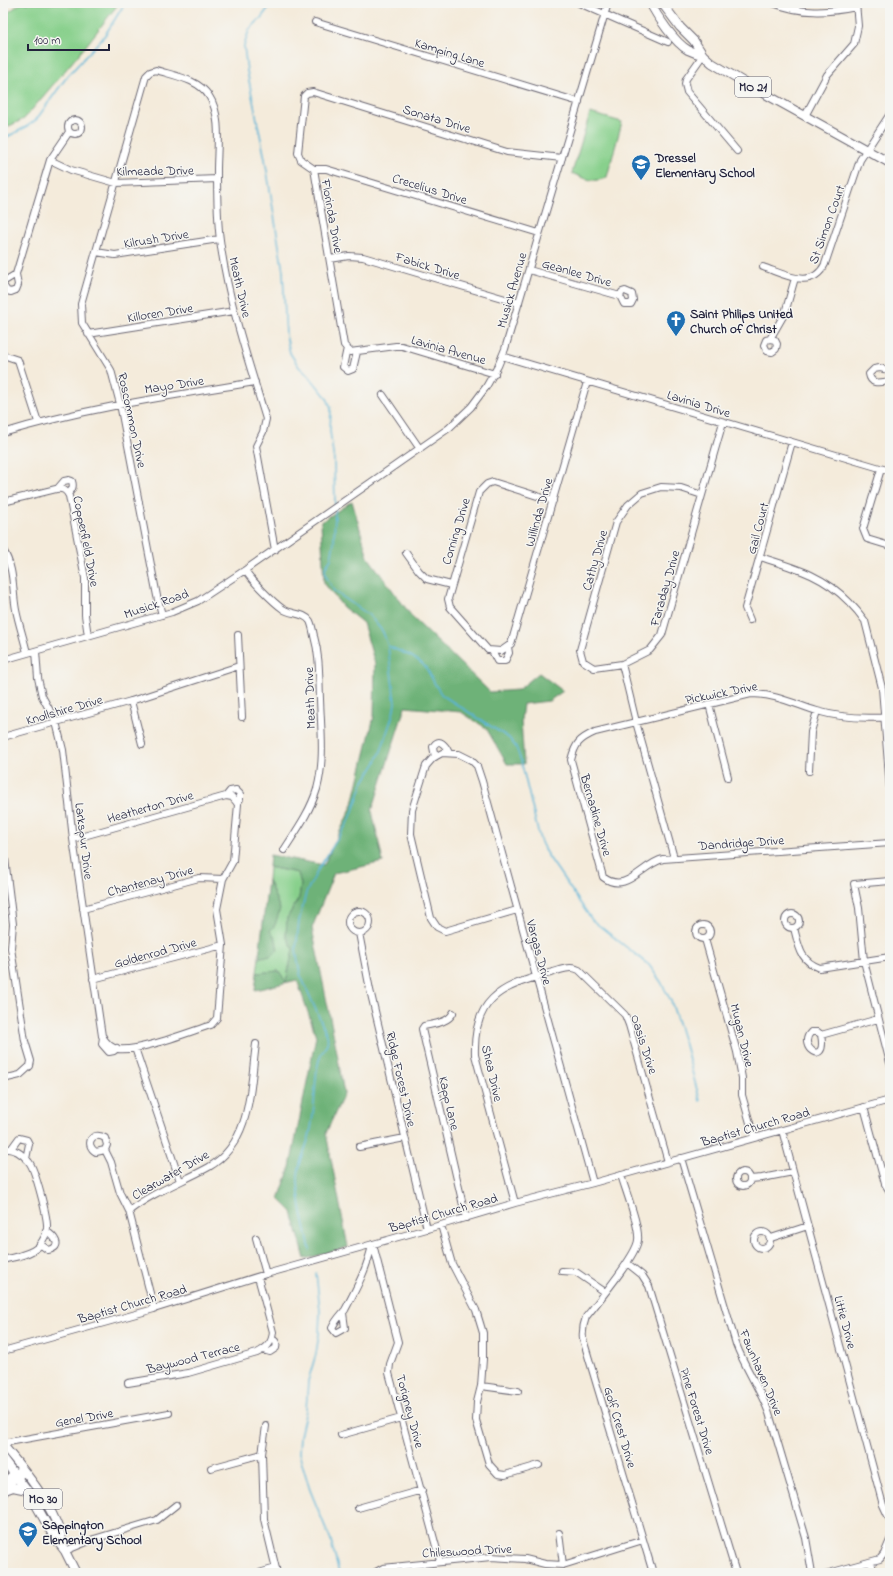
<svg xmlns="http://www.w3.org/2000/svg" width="893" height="1576" viewBox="0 0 893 1576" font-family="'Indie Flower',sans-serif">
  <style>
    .green { fill: #88d08c; stroke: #557964 }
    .forest { fill: #6eb278; stroke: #486a5a }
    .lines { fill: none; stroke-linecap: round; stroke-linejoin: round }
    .stream { stroke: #5ab4d7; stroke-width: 1.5 }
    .minor-casing { stroke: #6c6873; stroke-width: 8 }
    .major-casing { stroke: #6c6873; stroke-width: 10 }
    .minor { stroke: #fff; stroke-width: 6 }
    .major { stroke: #fff; stroke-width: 8 }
    .labels { text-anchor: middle; stroke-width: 3; stroke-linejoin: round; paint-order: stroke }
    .shield { fill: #f6f6f2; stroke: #626272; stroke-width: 1 }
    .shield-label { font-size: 12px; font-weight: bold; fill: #22223b }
    .street-label { font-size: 13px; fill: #22223b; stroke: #f6f6f2 }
    .poi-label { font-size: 13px; font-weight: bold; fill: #22223b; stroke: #f6f6f2; text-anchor: start }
  </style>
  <rect width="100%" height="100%" fill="#f6f6f2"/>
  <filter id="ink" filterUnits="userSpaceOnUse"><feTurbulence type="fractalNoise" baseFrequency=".025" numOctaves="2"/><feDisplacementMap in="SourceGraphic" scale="8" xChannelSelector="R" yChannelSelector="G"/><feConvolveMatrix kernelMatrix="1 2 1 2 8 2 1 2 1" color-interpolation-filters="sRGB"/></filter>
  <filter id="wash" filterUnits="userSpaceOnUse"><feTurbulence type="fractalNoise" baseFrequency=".012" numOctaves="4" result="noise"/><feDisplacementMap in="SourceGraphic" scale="16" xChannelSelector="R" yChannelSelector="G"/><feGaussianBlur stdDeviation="0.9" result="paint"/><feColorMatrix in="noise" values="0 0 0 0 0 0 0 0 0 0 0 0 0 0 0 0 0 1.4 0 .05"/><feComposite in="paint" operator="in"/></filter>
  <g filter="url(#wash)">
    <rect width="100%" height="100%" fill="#f4ebdb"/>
    <path class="green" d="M21,3H119L85,47L24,119L3,129V16Z
      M590,113L622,122L607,177C596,184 582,178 572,173Z
      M269,867L298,873L301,884L299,898L287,918L286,936L293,949L286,983L279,971L257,973L259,957L270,956L276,939L269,931L280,909L268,880Z"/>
    <path class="forest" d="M352,501L368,557L413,618L490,692L518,690L539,673L563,691L549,701L523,704L521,720L524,764H507L486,728L461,712L405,707L372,811L383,862L334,873L312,928L336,1047L344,1094L326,1133L348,1247L305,1259L292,1212L279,1199L290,1167L316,1036L297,980L255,990L257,973L279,971L286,982L293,949L286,936L287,918L299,898L301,884L298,873L269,867L270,855L324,865L353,804L374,716L375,664L363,623L343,607L324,583L321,522Z
      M268,880L280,909L275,925L270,931L276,939L278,950L270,956L259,957Z"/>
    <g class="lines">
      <path class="stream" d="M272,3L261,18L249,30L244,46L247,71L265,159L283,271L285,317L286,335L290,353L299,367L309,376L327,398L331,408L330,431L334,461L335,506
        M3,139L26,127L36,120L66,78L105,35L125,3
        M388,646C400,652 418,657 426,668C432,677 435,686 442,695L509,738L516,747L521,761L540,840L546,853L592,920L649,965L661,982L671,1001L685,1045L700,1101
        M310,1250C306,1226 297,1199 298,1175C299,1160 307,1147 310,1133C315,1112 314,1091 317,1069C318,1064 319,1059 321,1054C325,1047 329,1044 327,1035L300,974L296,949L299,921L306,893L319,868L350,819L363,783L375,764L381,751L393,714L395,703L388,646L383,632L369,615L334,591L326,576L325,568L331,559L334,542L335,509
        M316,1273L320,1310L319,1334L316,1354L308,1381L306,1410L300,1436L299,1453L310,1490L331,1541L339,1573"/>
    </g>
  </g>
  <g filter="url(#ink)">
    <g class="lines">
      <defs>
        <path id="minor" d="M579,3L668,42
          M773,3C801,14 827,13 856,7
          M315,22L579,102
          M703,55L686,79L685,84L687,92L737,151
          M805,116L827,75L854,44L858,26L856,3
          M68 127a7 7 0 1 1 14 0a7 7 0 1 1-14 0Z
          M50,160L71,170L116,183L217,179
          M314,169H326L539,233
          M96,252L115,255L219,239
          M330,259L349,256L363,257L519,303
          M763,267C784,274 812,291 825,264L860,160L890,114
          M529,270L620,296L622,292L625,291L632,294L633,300L631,304H624L620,296
          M3,282L16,274L50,160L69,132
          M3,285L7,291L11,292L16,290L18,285L16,274
          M88,334L234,311
          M770,339L775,340L777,344L776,349L772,352L767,351L764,345L766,340L770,339L785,313L795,278
          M347,348L343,367L348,371L353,369L357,352
          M3,355L18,360L38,422
          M502,356L890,471
          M890,371L880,368L874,369L869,374C871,386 881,382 890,381
          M495,374L402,346H396L350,352L344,345L314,169L301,160L298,153L304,96L307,93L313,92L507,152L562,158
          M383,395L420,449
          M3,433C85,408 170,396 255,382
          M881,469L863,529L867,539L890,546
          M58,488L64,481L69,480L72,481C74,487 72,490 68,494
          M702,495L681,488L661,487L642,493L628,505L616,522L580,650L583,661L594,668L622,664L650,650L662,635L723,422
          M553,501L493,482L487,484L479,492L448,599L450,607L488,650L501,651L511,644L587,382
          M3,502L56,489C63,488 66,490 69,496L85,578V615L88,636
          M3,550C15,569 12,589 16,610C19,625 24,639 27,653
          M406,553L419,571L427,579L451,585
          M760,557C795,568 823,575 849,602C855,608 860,614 865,621L882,688L890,789
          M245,570C251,580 274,603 283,609C291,615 304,612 310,621C312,625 313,631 314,636C320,657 319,677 320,699C321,730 325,759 317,789C310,812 296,831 284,850
          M162,615L157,596L120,404L111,370L82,323L81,304L146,76L150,72L156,70C175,76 198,79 209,96C222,115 217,149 217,170C217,193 217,217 220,240C228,301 248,360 266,419L263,432L256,446L275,550
          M750,620L745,608L792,442
          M238,635L242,717
          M36,651L38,678L42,696L56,722L63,750L73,839L102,1036C105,1041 111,1048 118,1049C139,1052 189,1032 211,1025L217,1018L223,945L217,909L223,879L233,861L238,804L232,797L226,796L73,839
          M492,651L497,661H505L509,653L508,647
          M3,660L172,612L198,601L245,570L449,428L471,407L486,387L498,366L505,349L608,3
          M622,664L636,722L674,858
          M131,701L142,744
          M709,704L728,777
          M890,717C865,719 841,718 817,711C794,704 776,694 751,694L595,732C579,739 575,744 571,760L603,877C626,895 642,864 663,859L890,843
          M3,737L131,701L239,666
          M435,757L433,747C439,736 446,746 449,753
          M809,771L811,732L817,711
          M226,796L230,791L236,790L240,794V799L237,803
          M3,842L13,924L11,948L25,1041L31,1061L30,1066L20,1075L3,1079
          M890,881L854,884L859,908L864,961L890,1063
          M83,909L199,878L223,879
          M517,910L445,931L437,927L431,918L411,834L412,810L426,766L433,758L442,753L459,754L471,760L477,766L482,781L593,1183
          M348 922a11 11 0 1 1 22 0a11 11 0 1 1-22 0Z
          M785 921a7 7 0 1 1 14 0a7 7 0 1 1-14 0Z
          M696 932a7 7 0 1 1 14 0a7 7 0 1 1-14 0Z
          M794,928C799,947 800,961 820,968L890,957
          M359,933L370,990L427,1229
          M705,939L737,1052L742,1078V1095L754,1137
          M93,979L223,945
          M453,1013C448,1023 433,1024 424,1026L422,1029L466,1218
          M821,1035C828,1068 796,1047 811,1032H818L821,1035L878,1019
          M103,1037L102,1044L109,1052L114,1051L117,1048
          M135,1048L180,1181
          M864,1107L885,1184L890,1192
          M782,1130L883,1505L890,1520
          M359,1147L405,1138
          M3,1149C13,1147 23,1154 29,1162C35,1169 48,1218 47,1228C47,1234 42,1242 38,1247C29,1255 14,1257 3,1260
          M11,1149L19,1138L27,1140L29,1144L26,1159
          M105,1150L96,1152C84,1145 92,1130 105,1138L107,1145L105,1150L111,1162L120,1193L129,1211L154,1309
          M681,1158L736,1344C745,1368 760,1389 769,1413L806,1538L812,1573
          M736 1179a7 7 0 1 1 14 0a7 7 0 1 1-14 0Z
          M621,1175C625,1189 640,1227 638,1240C637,1255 597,1303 586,1317C583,1325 582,1330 583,1339L653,1573
          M750,1179L762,1178L793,1172
          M515,1203L475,1055C473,1001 499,986 547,974C557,971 569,965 579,970L625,1015L629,1025L668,1162
          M129,1211C153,1192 182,1182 209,1167C252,1142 250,1087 256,1044
          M441,1225L452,1264L476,1310L483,1333V1359L481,1386L477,1402L476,1420L489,1464L498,1474L505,1475L539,1465
          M754 1240a8 8 0 1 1 16 0a8 8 0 1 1-16 0Z
          M256,1238L266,1274
          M771,1238L808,1226
          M40,1244L48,1250C64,1247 54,1236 46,1231
          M373,1244L398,1342L390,1364L389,1373L440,1561
          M627,1263L642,1275L649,1286L736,1573
          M562,1271L576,1272L605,1292
          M343,1313L345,1328L336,1333L332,1328C335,1321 340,1316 345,1310C356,1289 367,1269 372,1245
          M263,1350L270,1352L276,1348C277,1344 277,1341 272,1339
          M3,1351L154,1309L266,1274L441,1225L515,1203L593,1183L890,1100
          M128,1383L188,1373L257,1353C267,1348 272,1343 273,1332L258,1277
          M481,1386L518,1391
          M266,1426L262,1454L264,1519L277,1573
          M341,1435L401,1418
          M3,1443L169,1413
          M211,1468L262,1454
          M3,1484L9,1477L22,1468
          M3,1495L9,1484L25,1472
          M358,1508L422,1490
          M559,1533L563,1565
          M65,1551L94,1539L157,1520L176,1505
          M871,1562L874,1573
          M259,1573L276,1568
          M374,1573L383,1568L491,1557L525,1559L545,1564L563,1565L643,1540
          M829,1573L880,1559L884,1554L890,1540"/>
        <path id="major" d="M650,3C657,16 675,43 688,50C692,52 698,54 703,55
          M662,3L680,27L694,41L703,55L712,63L747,84L890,163
          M3,1445C28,1475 57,1509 64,1548
          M3,1459L31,1496L54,1537L65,1551L76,1573
          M5,1490L13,1487L27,1490"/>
      </defs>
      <use href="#minor" class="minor-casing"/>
      <use href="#major" class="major-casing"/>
      <use href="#minor" class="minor"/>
      <use href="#major" class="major"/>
    </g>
  </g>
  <defs>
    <symbol id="school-pin" viewBox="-11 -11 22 30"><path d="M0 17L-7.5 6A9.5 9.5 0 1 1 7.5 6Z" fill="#1f6fb2" stroke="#f6f6f2"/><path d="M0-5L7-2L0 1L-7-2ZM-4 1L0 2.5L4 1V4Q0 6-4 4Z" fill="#fff"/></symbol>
    <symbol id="church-pin" viewBox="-11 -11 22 30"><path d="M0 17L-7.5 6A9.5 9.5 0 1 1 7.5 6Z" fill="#1f6fb2" stroke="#f6f6f2"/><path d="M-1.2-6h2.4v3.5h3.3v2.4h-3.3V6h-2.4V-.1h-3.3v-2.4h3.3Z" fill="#fff"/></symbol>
  </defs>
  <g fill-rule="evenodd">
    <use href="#school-pin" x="630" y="153" width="22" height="30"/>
    <use href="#church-pin" x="665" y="309" width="22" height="30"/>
    <use href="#school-pin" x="17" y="1520" width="22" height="30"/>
  </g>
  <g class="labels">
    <g class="shield">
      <rect x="735" y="77" width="36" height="20" rx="3"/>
      <rect x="24" y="1489" width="38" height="20" rx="3"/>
    </g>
    <g class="shield-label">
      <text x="753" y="91">MO 21</text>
      <text x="43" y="1503">MO 30</text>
    </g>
    <g class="street-label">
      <text transform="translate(450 52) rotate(17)" y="5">Kamping Lane</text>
      <text transform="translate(437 118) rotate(17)" y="5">Sonata Drive</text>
      <text transform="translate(155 170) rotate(-1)" y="5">Kilmeade Drive</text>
      <text transform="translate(430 188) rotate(17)" y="5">Crecelius Drive</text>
      <text transform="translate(333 216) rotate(80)" y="5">Florinda Drive</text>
      <text transform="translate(826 224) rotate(-70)" y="5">St Simon Court</text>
      <text transform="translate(156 238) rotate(-9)" y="5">Kilrush Drive</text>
      <text transform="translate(428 265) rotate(17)" y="5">Fabick Drive</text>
      <text transform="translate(577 272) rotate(16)" y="5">Geanlee Drive</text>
      <text transform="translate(241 287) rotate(77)" y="5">Meath Drive</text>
      <text transform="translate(511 290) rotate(-74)" y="5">Musick Avenue</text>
      <text transform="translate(160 312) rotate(-9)" y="5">Killoren Drive</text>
      <text transform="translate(449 349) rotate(16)" y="5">Lavinia Avenue</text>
      <text transform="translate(174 384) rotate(-9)" y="5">Mayo Drive</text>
      <text transform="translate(699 403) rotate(17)" y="5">Lavinia Drive</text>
      <text transform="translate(133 420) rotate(78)" y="5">Roscommon Drive</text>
      <text transform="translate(538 512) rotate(-74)" y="5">Willinda Drive</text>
      <text transform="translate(757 528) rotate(-75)" y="5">Gail Court</text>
      <text transform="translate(455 531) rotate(-73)" y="5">Corning Drive</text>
      <text transform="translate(87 541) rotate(79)" y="5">Copperfield Drive</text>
      <text transform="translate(594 560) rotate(-74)" y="5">Cathy Drive</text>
      <text transform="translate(664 588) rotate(-74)" y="5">Faraday Drive</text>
      <text transform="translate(156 603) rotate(-19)" y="5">Musick Road</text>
      <text transform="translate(721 692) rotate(-11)" y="5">Pickwick Drive</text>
      <text transform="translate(309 698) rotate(-92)" y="5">Meath Drive</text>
      <text transform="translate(64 709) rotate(-16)" y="5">Knollshire Drive</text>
      <text transform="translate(150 806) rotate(-16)" y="5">Heatherton Drive</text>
      <text transform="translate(597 815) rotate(74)" y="5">Bernadine Drive</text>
      <text transform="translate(85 841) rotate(83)" y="5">Larkspur Drive</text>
      <text transform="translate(741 842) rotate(-4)" y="5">Dandridge Drive</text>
      <text transform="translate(150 880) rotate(-15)" y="5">Chantenay Drive</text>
      <text transform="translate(155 952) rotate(-15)" y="5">Goldenrod Drive</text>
      <text transform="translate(540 952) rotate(75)" y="5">Vargas Drive</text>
      <text transform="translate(743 1035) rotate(76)" y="5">Mugan Drive</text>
      <text transform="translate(645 1044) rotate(72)" y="5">Oasis Drive</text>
      <text transform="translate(493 1073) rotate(77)" y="5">Shea Drive</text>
      <text transform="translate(402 1079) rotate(77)" y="5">Ridge Forest Drive</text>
      <text transform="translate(450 1103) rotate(77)" y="5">Kapp Lane</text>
      <text transform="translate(755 1126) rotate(-16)" y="5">Baptist Church Road</text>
      <text transform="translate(170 1174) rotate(-30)" y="5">Clearwater Drive</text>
      <text transform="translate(443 1212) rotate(-16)" y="5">Baptist Church Road</text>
      <text transform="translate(132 1303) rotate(-16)" y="5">Baptist Church Road</text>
      <text transform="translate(846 1322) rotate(75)" y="5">Littie Drive</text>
      <text transform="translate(193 1357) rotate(-14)" y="5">Baywood Terrace</text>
      <text transform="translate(762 1372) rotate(67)" y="5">Fawnhaven Drive</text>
      <text transform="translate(411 1411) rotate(75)" y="5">Torigney Drive</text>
      <text transform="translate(698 1411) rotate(73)" y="5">Pine Forest Drive</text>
      <text transform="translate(84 1417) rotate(-10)" y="5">Genel Drive</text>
      <text transform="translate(621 1427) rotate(73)" y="5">Golf Crest Drive</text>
      <text transform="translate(467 1550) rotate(-3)" y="5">Chileswood Drive</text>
    </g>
    <g class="poi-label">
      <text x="655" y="162">Dressel<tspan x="655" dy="15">Elementary School</tspan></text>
      <text x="690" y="318">Saint Philips United<tspan x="690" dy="15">Church of Christ</tspan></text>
      <text x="42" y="1529">Sappington<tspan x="42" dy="15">Elementary School</tspan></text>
    </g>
  </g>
  <rect width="893" height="1576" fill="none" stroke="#f6f6f2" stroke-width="16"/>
  <path d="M28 44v6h81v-6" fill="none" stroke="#22223b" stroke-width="2"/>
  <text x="34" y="44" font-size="12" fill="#22223b" stroke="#f6f6f2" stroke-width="3" paint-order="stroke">100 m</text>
</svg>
